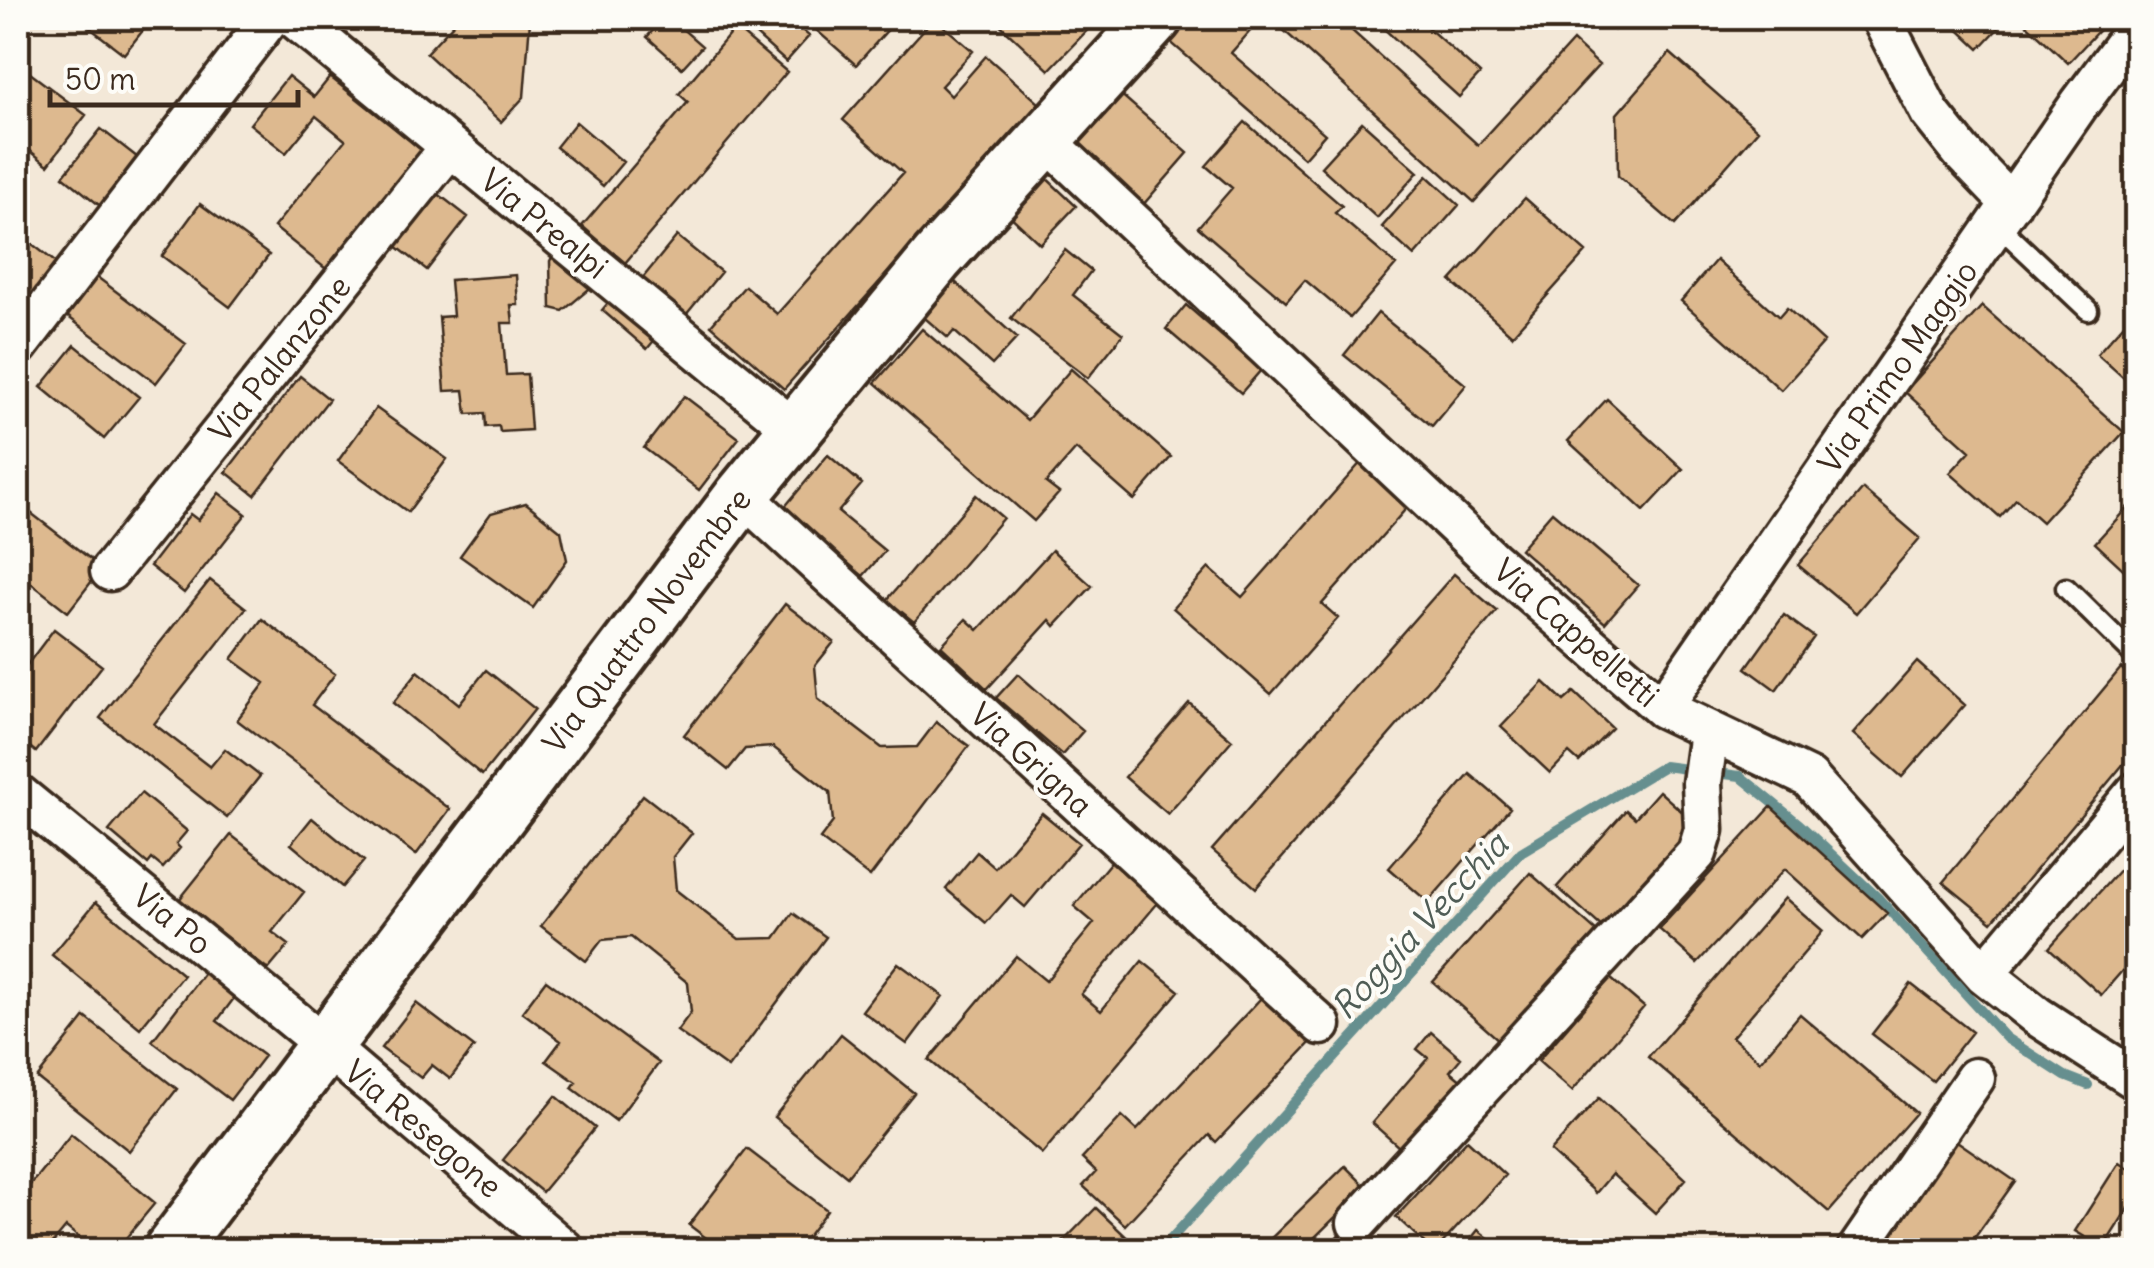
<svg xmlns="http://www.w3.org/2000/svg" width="2154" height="1268" viewBox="0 0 2154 1268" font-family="Delius,sans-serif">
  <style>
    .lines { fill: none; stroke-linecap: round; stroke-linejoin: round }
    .stream { stroke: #668f8f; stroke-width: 10 }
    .building { fill: #ddb98f; stroke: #3b2a1e; stroke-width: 2.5 }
    .lane-casing { stroke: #3b2a1e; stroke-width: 25 }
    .street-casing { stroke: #3b2a1e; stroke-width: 45 }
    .secondary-casing { stroke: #3b2a1e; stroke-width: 60 }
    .lane { stroke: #fdfcf7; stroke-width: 18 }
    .street { stroke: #fdfcf7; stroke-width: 38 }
    .secondary { stroke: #fdfcf7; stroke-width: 52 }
    .labels { text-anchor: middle; stroke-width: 8; stroke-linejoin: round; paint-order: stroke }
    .street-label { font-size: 32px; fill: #3b2a1e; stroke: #fdfcf7 }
    .water-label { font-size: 35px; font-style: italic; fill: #505d56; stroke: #fdfcf7 }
  </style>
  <rect width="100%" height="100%" fill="#f3e8d8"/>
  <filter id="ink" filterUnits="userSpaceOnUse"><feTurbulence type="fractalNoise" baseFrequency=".01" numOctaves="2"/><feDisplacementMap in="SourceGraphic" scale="20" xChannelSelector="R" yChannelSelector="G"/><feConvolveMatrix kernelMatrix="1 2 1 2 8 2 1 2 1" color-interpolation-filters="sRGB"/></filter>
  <g filter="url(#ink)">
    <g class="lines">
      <path class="stream" d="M1161,1250L1521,852L1664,766L1740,776L1799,824L1879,899L2006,1038L2065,1076L2088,1085"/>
    </g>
    <path class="building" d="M77,18H153L124,54Z
      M459,18H526L530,21L524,97L501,122L426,53Z
      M664,18H670L702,46L682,68L647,37Z
      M754,18H788L809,36L786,62L746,26Z
      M826,18H882L891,26L856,65L815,29Z
      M934,18L973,51L941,86L951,96L986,56L1039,103L784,389L711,325L745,286L777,314L903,173L843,120Z
      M993,18H1099L1049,70Z
      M1174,18H1239L1252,29L1231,53L1325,134L1304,158L1160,33Z
      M1270,18H1338L1478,145L1573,41L1599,65L1474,202Z
      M1372,18H1417L1480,74L1459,97Z
      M1601,18H1625L1614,30Z
      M1946,18H2008L1979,49Z
      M2020,18H2110L2068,63Z
      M735,28L787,72L625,263L582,226L688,102L679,94Z
      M1670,53L1758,130L1675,225L1618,176L1617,114Z
      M18,64L86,115L48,165L24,146L18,154Z
      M288,76L314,97L330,77L432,158L336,277L274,227L345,140L316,116L286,153L250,124Z
      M1118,92L1188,153L1142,206L1071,144Z
      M576,122L623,162L603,186L556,147Z
      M1245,122L1342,206L1335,213L1396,265L1350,318L1305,280L1286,302L1198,227L1232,188L1206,166Z
      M1362,122L1418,172L1377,218L1321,167Z
      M101,129L142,161L104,209L63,176Z
      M1042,174L1076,206L1040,244L1006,212Z
      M1427,176L1459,205L1414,256L1382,227Z
      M428,186L468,217L427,270L387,239Z
      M1525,198L1586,252L1512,335L1451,281Z
      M200,204L269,255L230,307L162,256Z
      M18,233L59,265L18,319Z
      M677,236L721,272L685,316L641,280Z
      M559,244L601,279L563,311L551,308L550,261Z
      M1065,250L1091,271L1073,295L1123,334L1088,378L1011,318Z
      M1716,260L1779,317L1787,308L1824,342L1781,390L1681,301Z
      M944,272L1017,338L992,365L954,331L948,338L912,307Z
      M516,275L518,305H511L513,323H502L506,375L527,374L531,430L500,432L499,426L486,427L485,413L467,414L464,390L445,391L439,317L453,316L450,280Z
      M97,277L186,344L156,383L67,316Z
      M618,291L663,330L647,349L602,310Z
      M1186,305L1261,370L1241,393L1166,329Z
      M1982,306L2124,432L2042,522L2016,499L2000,517L1950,473L1970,451L1905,392Z
      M1378,313L1466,385L1432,426L1344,355Z
      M2123,325L2136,337V389L2097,354Z
      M922,329L1027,420L1071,369L1171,457L1134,500L1076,449L1046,483L1059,493L1034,521L875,383Z
      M75,345L139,397L104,439L41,387Z
      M300,376L329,399L255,495L226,472Z
      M684,396L739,438L699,490L644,448Z
      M1607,399L1683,469L1644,511L1568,441Z
      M376,408L447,459L408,512L338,461Z
      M828,455L862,484L838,512L885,551L863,576L783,509Z
      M1363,460L1411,503L1322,604L1338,618L1271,694L1173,608L1209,568L1242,597Z
      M1863,489L1920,538L1856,613L1798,565Z
      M219,493L246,514L184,593L150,566L190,514L198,520Z
      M976,495L1003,518L914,622L887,600Z
      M2136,498V581L2095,543Z
      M18,503L102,568L68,612L18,573Z
      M526,503L561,531L567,560L533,608L460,556L491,513Z
      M1552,512L1638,585L1605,623L1520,549Z
      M1052,550L1092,586L1055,626L1050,620L987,689L941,646L966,619L978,630Z
      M1454,574L1497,611L1256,888L1212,850Z
      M210,580L246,608L154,724L210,767L225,749L260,776L227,818L100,718Z
      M785,604L834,642L815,666L818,699L882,748L917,747L936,722L969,746L870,877L820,839L833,822L830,792L773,747L745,749L728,770L684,735Z
      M1784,615L1814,637L1776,690L1746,668Z
      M262,619L335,674L312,705L450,809L416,855L237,720L265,683L232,659Z
      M54,629L102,666L36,752L18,738V677Z
      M1917,662L1965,705L1902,777L1853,734Z
      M2121,668L2136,681V749L1992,922L1943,882Z
      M486,670L535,709L482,775L393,703L418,671L459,704Z
      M1018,674L1083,731L1062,755L996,698Z
      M1544,682L1564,701L1574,692L1612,728L1579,762L1569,753L1550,773L1501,727Z
      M1189,703L1232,740L1168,814L1125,777Z
      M1470,774L1510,808L1428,902L1389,868Z
      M1659,791L1697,825L1604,929L1557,887L1626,810L1635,818Z
      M141,793L187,831L176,844L180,848L163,868L152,859L148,864L109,831Z
      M643,795L692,833L673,857L676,890L739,939L775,938L793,913L826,937L728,1068L677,1031L691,1012L688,983L631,937L602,940L586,961L541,926Z
      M1771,807L1887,913L1862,939L1785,869L1697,963L1659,929Z
      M1042,813L1079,843L1025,907L1011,895L986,923L946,889L977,852L995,868Z
      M312,818L364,861L342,887L291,844Z
      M231,835L304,892L272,932L289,945L268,970L179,900Z
      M2133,855L2136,858V955L2101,995L2049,948Z
      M1114,858L1162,898L1081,994L1101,1011L1142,961L1179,991L1042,1154L929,1060L1016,956L1046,981L1094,923L1074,906Z
      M1530,873L1597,932L1500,1041L1433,982Z
      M1785,898L1823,931L1732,1037L1760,1061L1800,1014L1916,1113L1829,1212L1648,1057Z
      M96,902L183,975L140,1028L52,955Z
      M898,963L943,996L907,1044L862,1011Z
      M18,965L30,975L18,991Z
      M210,965L241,989L217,1021L264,1056L230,1100L152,1041Z
      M1610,978L1644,1007L1572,1091L1538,1061Z
      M546,980L659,1063L616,1121L572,1088L576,1082L546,1061L561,1041L522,1012Z
      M1911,984L1972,1032L1933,1081L1872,1034Z
      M1262,997L1311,1042L1216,1142L1209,1135L1125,1225L1083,1186L1096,1172L1082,1159L1122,1116L1137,1130Z
      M416,1003L474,1047L450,1079L432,1065L421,1078L381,1048Z
      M85,1017L177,1089L129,1151L37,1078Z
      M1431,1032L1461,1058L1450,1071L1470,1088L1410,1157L1372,1123L1428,1058L1417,1049Z
      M841,1034L914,1093L847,1176L774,1117Z
      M556,1096L595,1128L542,1192L503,1160Z
      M1599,1098L1686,1179L1655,1213L1612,1174L1596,1193L1550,1151Z
      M71,1134L155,1203L116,1250H94L66,1227L47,1250H18V1200Z
      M1954,1139L2015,1181L1966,1250H1877Z
      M1467,1140L1505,1175L1436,1250H1432L1396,1217Z
      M747,1149L827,1210L797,1250H722L689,1225Z
      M2119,1162L2136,1174V1196L2103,1248L2075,1231Z
      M1345,1166L1366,1187L1302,1250H1259Z
      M1096,1208L1135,1245L1130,1250H1055Z
      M1344,1229L1369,1250H1325Z
      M1478,1230L1504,1250H1462Z"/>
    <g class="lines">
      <defs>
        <path id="lane" d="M1997,224L2088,310
          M2066,588L2136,657"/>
        <path id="street" d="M294,18L795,430
          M1881,18L1930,113L1962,153L2011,204
          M1045,139L1492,560L1662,708L1809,778L1984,974L2037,1016L2136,1080
          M18,346L270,18
          M742,495L1321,1025
          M110,571L450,147
          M1662,708L2080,103L2136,28
          M18,794L326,1046L565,1250
          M1984,974L2136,792
          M1357,1223L1697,853L1704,830L1702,783L1709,732
          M1857,1250L1975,1078"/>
        <path id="secondary" d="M171,1250L742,495L937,258L1155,18"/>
      </defs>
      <use href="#lane" class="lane-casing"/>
      <use href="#street" class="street-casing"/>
      <use href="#secondary" class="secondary-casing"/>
      <use href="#lane" class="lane"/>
      <use href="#street" class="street"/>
      <use href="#secondary" class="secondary"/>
    </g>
  </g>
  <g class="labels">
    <g class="street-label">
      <text transform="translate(544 224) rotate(39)" y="11">Via Prealpi</text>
      <text transform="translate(280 359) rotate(-51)" y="11">Via Palanzone</text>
      <text transform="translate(1898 367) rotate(-55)" y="11">Via Primo Maggio</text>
      <text transform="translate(647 621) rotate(-53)" y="11">Via Quattro Novembre</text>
      <text transform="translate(1576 633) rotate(41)" y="11">Via Cappelletti</text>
      <text transform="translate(1031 760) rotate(42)" y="11">Via Grigna</text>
      <text transform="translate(172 920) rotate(39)" y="11">Via Po</text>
      <text transform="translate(423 1129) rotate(40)" y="11">Via Resegone</text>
    </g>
    <g class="water-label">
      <text transform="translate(1420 926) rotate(-47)" y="12">Roggia Vecchia</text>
    </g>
  </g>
  <rect width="2154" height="1268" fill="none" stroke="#fdfcf7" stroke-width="60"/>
  <rect x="30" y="30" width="2094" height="1208" fill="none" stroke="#3b2a1e" stroke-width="4" filter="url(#ink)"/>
  <path d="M50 90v15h248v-15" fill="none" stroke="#3b2a1e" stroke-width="5"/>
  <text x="65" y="90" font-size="30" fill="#3b2a1e" stroke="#fdfcf7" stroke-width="8" paint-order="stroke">50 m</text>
</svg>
